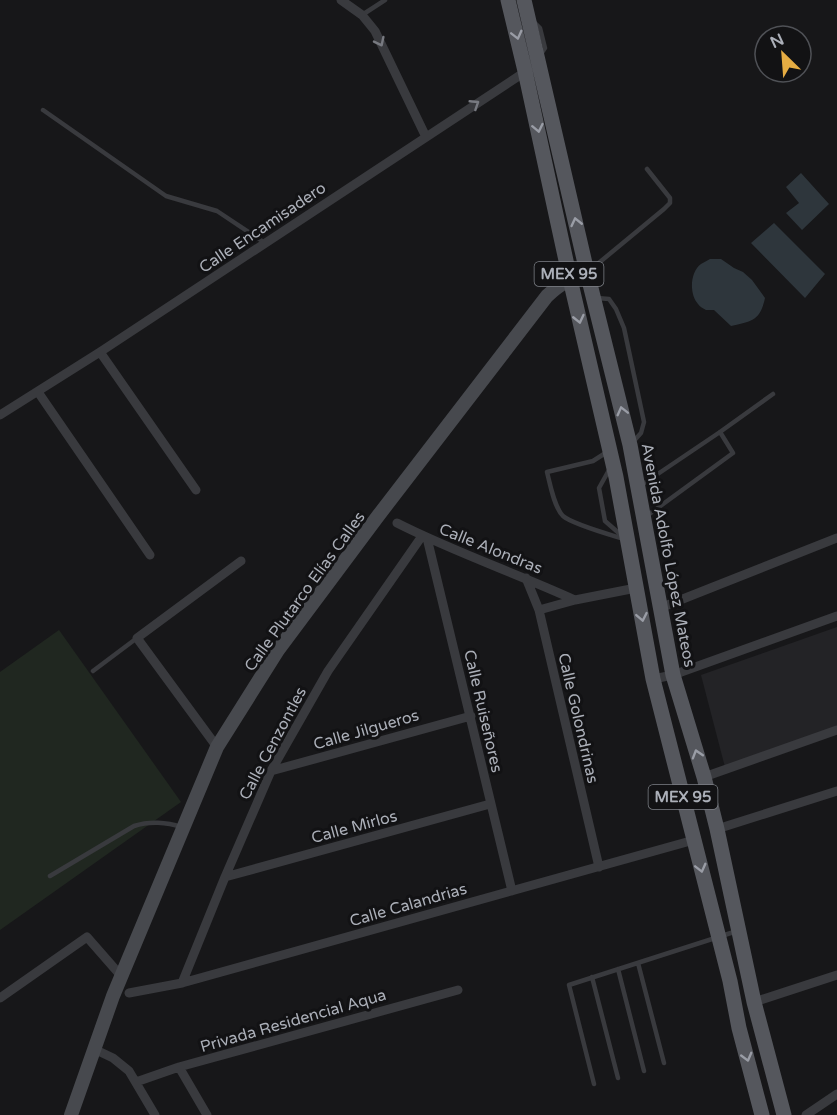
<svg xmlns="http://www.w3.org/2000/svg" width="837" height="1115" viewBox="0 0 837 1115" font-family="'Varela Round',sans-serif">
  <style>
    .built { fill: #232326 }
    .green { fill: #202720 }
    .water { fill: #2e363c }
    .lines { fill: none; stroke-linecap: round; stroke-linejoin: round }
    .lane { stroke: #393a3e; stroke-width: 4.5 }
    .street { stroke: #393a3e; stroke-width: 9 }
    .secondary { stroke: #47494e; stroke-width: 14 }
    .primary { stroke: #55575d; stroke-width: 15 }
    .oneway { stroke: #9a9da6 }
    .oneway2 { stroke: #787a81 }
    .labels { text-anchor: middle; stroke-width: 6; stroke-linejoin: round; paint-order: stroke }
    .shield { fill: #121214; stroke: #7d8087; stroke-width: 1.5 }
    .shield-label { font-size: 15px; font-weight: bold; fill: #abafb8 }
    .street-label { font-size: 16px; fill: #abafb8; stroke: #121214 }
  </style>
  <rect width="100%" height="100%" fill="#171719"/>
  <path class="built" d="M837,627V731L726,771L701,675Z"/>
  <path class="green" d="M59,630L181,802L0,930V672Z"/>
  <path class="water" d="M801,173L829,204L802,230L786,213L799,203L786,187Z
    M774,223L825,274L805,298L751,243Z
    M710,259H721L734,268L743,272L752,280L765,298C760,321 752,321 731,326L714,310H706C703,308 700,307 698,304C689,294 690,272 701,264C704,262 707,261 710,259Z"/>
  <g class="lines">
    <path class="lane" d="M362,15L385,0
      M534,22L540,28L545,48L541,54
      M43,110L166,196L217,211L265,243
      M589,271L664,209L670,203V198L647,169
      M597,298L609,299L616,309L624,328L644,422L641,433L632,443
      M607,452L593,461L547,472C550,484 554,507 563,516C572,524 611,535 624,539
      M609,470L599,488L605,521L621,535
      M640,486L720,432L773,394
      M648,515L733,453L720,432
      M93,671L137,638
      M50,876L134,826C149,821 167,822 181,827
      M638,963L664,1063
      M618,969L644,1071
      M592,977L618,1078
      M594,1084L569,985L737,931"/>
    <path class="street" d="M341,0L362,15L375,31L426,137
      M100,352L196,490
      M38,392L150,555
      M0,415L100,352L528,70
      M397,523C454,552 516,573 575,600
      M427,538L512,891
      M526,578L539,610L599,867
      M660,608L837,538
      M539,610L575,600L636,588
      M653,679L673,675L837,616
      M217,747L137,638L241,561
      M271,771L471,716
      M704,777L837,730
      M717,829L837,791
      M225,877L490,804
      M182,983L225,877L271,771L328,671L422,536
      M129,993L182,983L694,840
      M0,998L87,937L122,977
      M754,1002L837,975
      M94,1049L113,1058L129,1071L155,1115
      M179,1067L207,1115
      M136,1082L179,1067L458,990
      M806,1115L837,1094"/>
    <path class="secondary" d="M71,1115L113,996L217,747L278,650L378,516L547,296C560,284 570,278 587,272"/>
    <path class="primary" d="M508,0L525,71L570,279L616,477L653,679L730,981L739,1028L762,1115
      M524,0L587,272L630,445L673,675L704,777L717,829L754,1002L784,1115"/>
  </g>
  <defs><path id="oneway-chevron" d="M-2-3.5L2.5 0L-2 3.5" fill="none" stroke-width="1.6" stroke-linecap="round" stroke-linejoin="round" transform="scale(1.5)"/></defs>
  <g class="oneway">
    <use href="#oneway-chevron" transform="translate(517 35) rotate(76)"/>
    <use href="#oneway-chevron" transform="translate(538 128) rotate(78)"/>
    <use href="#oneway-chevron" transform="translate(576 222) rotate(-103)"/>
    <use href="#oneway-chevron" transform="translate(579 319) rotate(77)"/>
    <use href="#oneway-chevron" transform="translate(622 411) rotate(-104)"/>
    <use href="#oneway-chevron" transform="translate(642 617) rotate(79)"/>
    <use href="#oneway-chevron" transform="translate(697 754) rotate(-107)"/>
    <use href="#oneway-chevron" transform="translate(701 868) rotate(76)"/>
    <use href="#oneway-chevron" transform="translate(747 1057) rotate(75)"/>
  </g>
  <g class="oneway2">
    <use href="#oneway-chevron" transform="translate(380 42) rotate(64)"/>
    <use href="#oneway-chevron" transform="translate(475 104) rotate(-33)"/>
  </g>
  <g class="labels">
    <g class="shield">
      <rect x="534.5" y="262" width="69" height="24" rx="4.5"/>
      <rect x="648.5" y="785" width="69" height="24" rx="4.5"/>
    </g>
    <g class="shield-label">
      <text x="569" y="279">MEX 95</text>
      <text x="683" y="802">MEX 95</text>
    </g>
    <g class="street-label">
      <text transform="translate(262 227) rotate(-34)" y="6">Calle Encamisadero</text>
      <text transform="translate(491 548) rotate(22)" y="6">Calle Alondras</text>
      <text transform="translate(669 555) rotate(79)" y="6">Avenida Adolfo López Mateos</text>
      <text transform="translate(304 591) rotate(-54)" y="6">Calle Plutarco Elías Calles</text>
      <text transform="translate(484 711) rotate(77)" y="6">Calle Ruiseñores</text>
      <text transform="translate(579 718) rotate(77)" y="6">Calle Golondrinas</text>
      <text transform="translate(366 729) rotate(-16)" y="6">Calle Jilgueros</text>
      <text transform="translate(272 743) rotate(-62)" y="6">Calle Cenzontles</text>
      <text transform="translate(354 826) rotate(-15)" y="6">Calle Mirlos</text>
      <text transform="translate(408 904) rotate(-16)" y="6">Calle Calandrias</text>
      <text transform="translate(293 1020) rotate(-16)" y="6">Privada Residencial Aqua</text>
    </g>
  </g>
  <g transform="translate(783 54) rotate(335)"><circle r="28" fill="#121214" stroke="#4f5156" stroke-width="1.5"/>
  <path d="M0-4.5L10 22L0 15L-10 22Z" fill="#e5ac43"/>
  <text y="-9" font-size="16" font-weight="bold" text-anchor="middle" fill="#abafb8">N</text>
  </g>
</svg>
